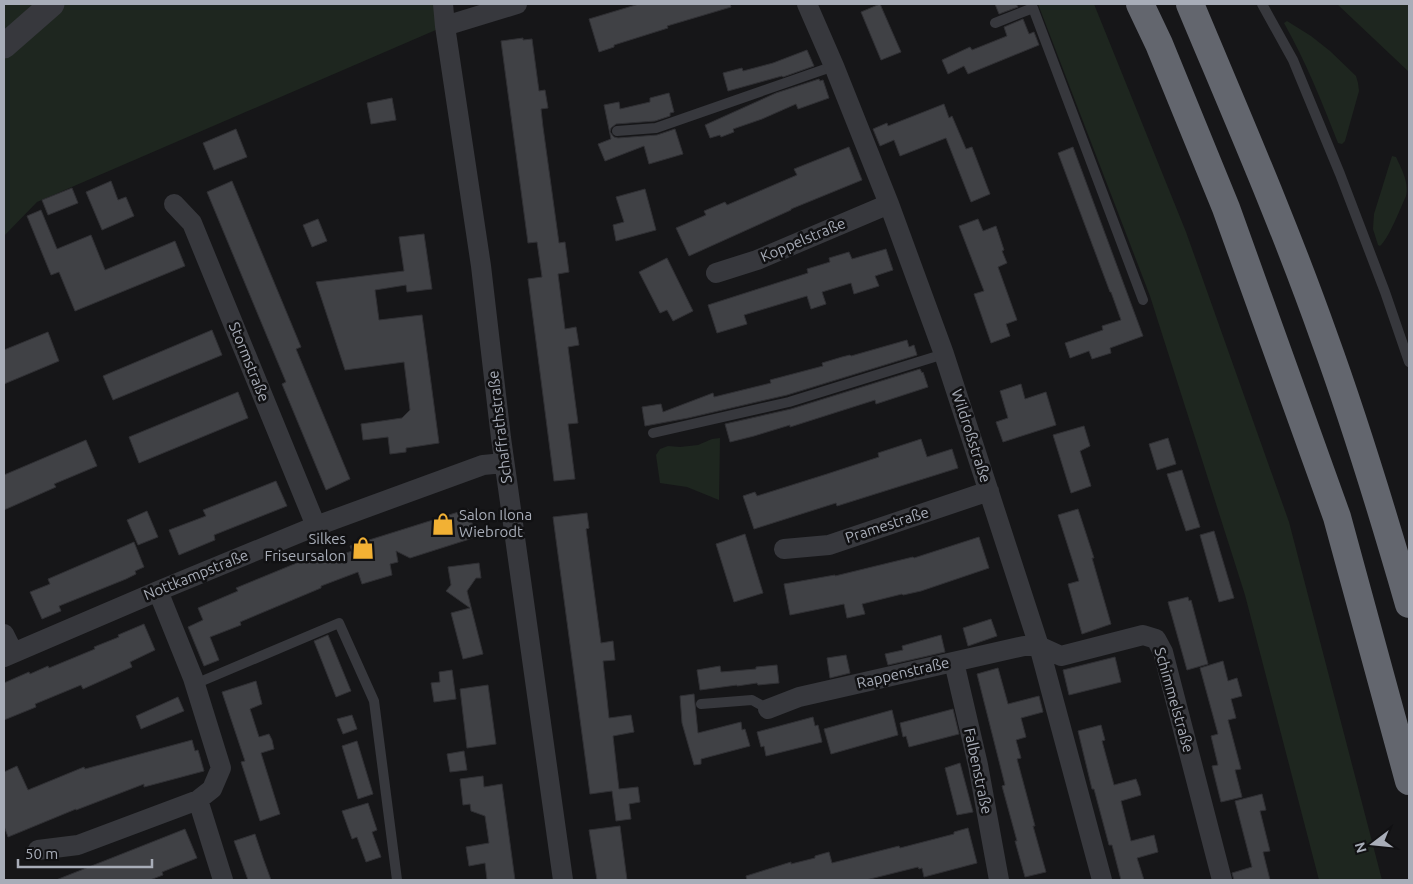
<svg xmlns="http://www.w3.org/2000/svg" width="1413" height="884" viewBox="0 0 1413 884" font-family="Ubuntu,sans-serif">
  <style>
    .green { fill: #1e261f }
    .building { fill: #404145; stroke: #303034 }
    .lines { fill: none; stroke-linecap: round; stroke-linejoin: round }
    .service { stroke: #37383d; stroke-width: 10 }
    .minor { stroke: #37383d; stroke-width: 20 }
    .tertiary { stroke: #37383d; stroke-width: 25 }
    .motorway { stroke: #63666e; stroke-width: 28 }
    .labels { text-anchor: middle; stroke-width: 5; stroke-linejoin: round; paint-order: stroke }
    .street-label { font-size: 15px; fill: #a8adb8; stroke: #111113 }
    .poi-label { font-size: 15px; fill: #a8adb8; stroke: #111113; text-anchor: start }
  </style>
  <rect width="100%" height="100%" fill="#161618"/>
  <path class="green" d="M4,4H441L445,26L37,202L4,236Z
    M1038,4H1094L1186,232L1289,522L1382,880H1319L1245,595L1150,296Z
    M1337,4H1409V72Z
    M1287,21L1311,36L1330,51L1356,76L1358,83L1359,91L1345,141L1342,144L1338,143C1322,102 1306,62 1284,23Z
    M1392,156L1396,157C1402,170 1409,182 1406,196C1401,207 1388,240 1380,246L1378,245L1373,229L1374,214Z
    M720,438L719,500L687,487L660,483L656,455L660,449L668,446L680,447L698,445L712,439Z"/>
  <path class="building" d="M639,4H730L731,7L667,26L668,28L614,45V47L599,52L589,19Z
    M880,4L901,52L881,60L861,12Z
    M995,4H1016L1018,7L999,14Z
    M1023,19L1029,34L1034,32L1039,45L968,74L964,66L948,74L942,60L970,47L972,50L1007,36L1004,27Z
    M523,38V40L532,39L539,91L545,90L548,108L541,109L543,127L559,243L565,242L569,272L558,274L565,329L576,327L579,345L568,347L578,423L568,424L575,479L554,481L528,279L542,277L537,242L528,243L501,41Z
    M807,50L814,66L783,77L782,76L728,91L723,73L742,68L743,71L773,63Z
    M819,79L820,81L823,80L829,98L798,109L796,104L762,119L733,129L734,132L721,137L720,135L710,138L705,125L776,93Z
    M669,93L674,112L670,113V116L655,121L616,124L611,128L610,132L614,137L618,138L657,135L675,129L683,154L649,164L644,146L605,161L598,144L611,139L604,105L619,102L620,109L650,102V98Z
    M392,98L396,120L371,124L367,103Z
    M944,104L949,118L952,116L966,149L972,147L990,194L971,202L946,138L900,156L894,140L880,146L873,129L887,123L888,126Z
    M236,129L247,157L214,170L203,143Z
    M849,147L862,180L791,209V210L689,256L676,228L706,215L704,211L725,202L727,205L797,175L794,169Z
    M1073,147L1143,336L1110,348L1111,353L1092,359L1089,351L1070,358L1065,343L1103,330L1102,326L1121,320L1111,292H1110L1058,153Z
    M111,181L118,200L126,197L134,216L102,230L86,192Z
    M232,181L301,347L296,349L350,479L326,490L282,384L286,382L207,192Z
    M72,188L78,203L48,215L42,200Z
    M645,189L656,230L616,241L613,225L624,222L616,197Z
    M41,210L57,249L91,235L105,270L175,241L185,266L75,311L59,272L51,275L27,216Z
    M318,219L327,241L312,247L303,225Z
    M978,219L983,231L996,226L1004,250L1002,251L1007,263L998,267L1017,320L1006,324L1010,336L991,343L974,294L984,291L959,226Z
    M424,234L432,289L407,292L406,285L375,290L379,320L422,315L439,443L406,448V452L390,454L388,437L363,440L361,424L402,418L410,410L404,362L345,370L316,282L404,271L399,237Z
    M886,249L893,270L875,276L879,286L854,294L851,283L822,292L826,304L811,309L807,296L744,315L747,324L717,333L708,305L808,273L807,269L830,262L829,258L849,252L852,259Z
    M667,258L693,311L673,321L667,310L660,313L639,272Z
    M212,330L222,355L113,400L103,376Z
    M48,332L59,361L4,384V350Z
    M907,340L909,347L914,345L917,355L787,395L688,418L645,426L642,407L661,404L663,412L713,393L714,397L771,383L770,380L823,366L822,363L842,357L850,355L851,356Z
    M920,369L922,373L923,372L928,387L876,404L875,400L790,427V425L754,436L730,442L725,424L791,409Z
    M1021,384L1025,399L1046,392L1056,425L1003,442L996,422L1008,418L1000,391Z
    M238,392L248,418L139,463L129,437Z
    M1084,426L1090,446L1080,451L1091,486L1071,493L1053,435Z
    M1168,438L1176,464L1157,470L1149,444Z
    M921,439L927,457L952,449L958,468L837,506L836,503L754,529L743,496L755,492L757,496L827,474L879,457L878,453Z
    M86,440L97,466L54,484L56,487L4,510V475Z
    M1182,470L1200,527L1186,531L1167,474Z
    M276,481L287,506L214,535L215,540L179,555L169,530L206,516L203,510Z
    M468,509L476,537L410,558L396,551L398,562L390,564L392,575L362,584L358,572L321,586V588L240,622L241,625L210,637L219,660L204,666L188,627L203,620L198,608L238,591L236,588L304,560L305,561L321,554L324,561L352,551L350,546Z
    M1078,509L1094,558H1092L1111,624L1082,634L1068,584L1079,581L1058,515Z
    M147,511L158,537L138,545L127,520Z
    M587,513L589,528L586,529L601,643L613,641L615,660L603,661L609,718L631,715L634,732L613,736L619,789L638,787L640,802L629,804L631,819L616,821L612,791L590,794L553,517Z
    M1214,531L1234,598L1219,602L1200,535Z
    M745,534L763,593L734,602L716,544Z
    M979,537L989,568L921,591L903,595L902,594L862,604L865,614L847,618L844,604L790,615L784,584L835,575V576L913,557L914,558Z
    M134,542L144,567L135,571L136,574L126,579L59,606L61,611L42,619L30,592L50,584L48,579Z
    M479,563L481,578H476L467,591L483,654L463,659L451,613L470,608L446,591L451,585L448,567Z
    M1188,597L1189,601L1191,600L1208,664L1187,670L1168,602Z
    M991,619L997,636L968,646L963,628Z
    M144,624L155,650L130,662L132,667L83,689L81,685L35,704L36,707L4,720V683L29,672L30,674L48,666L49,668L95,649L94,647L119,637L118,635Z
    M328,635L351,691L336,697L314,641Z
    M941,635L945,652L888,665L885,654L903,650L902,646Z
    M846,655L850,673L830,678L827,658Z
    M1115,657L1121,682L1069,695L1063,670Z
    M1223,661L1228,681L1237,678L1242,696L1231,699L1236,718L1228,720L1241,769L1235,770L1242,797L1221,802L1212,766L1218,765L1211,736L1218,734L1200,668Z
    M777,665L779,683L758,685L757,683L737,686V685L700,690L697,670L720,666L721,672L756,669V667Z
    M998,668L1008,704L1039,696L1043,712L1021,718L1026,737L1016,740L1021,758L1017,759L1035,826H1033L1046,872L1025,877L1015,841H1017L1002,786L1005,785L977,674Z
    M452,670L456,699L434,702L431,683L440,682L439,672Z
    M256,681L262,704L250,709L259,737L269,734L272,740L274,749L261,753L280,814L260,821L241,762L245,761L222,692Z
    M488,685L496,744L467,748L460,689Z
    M694,694L698,733L741,722L742,730L745,729L750,746L701,759V764L694,765L682,723L680,696Z
    M178,697L184,711L141,729L136,716Z
    M953,709L959,734L909,747L906,736L903,737L900,723Z
    M892,710L898,735L831,754L824,729Z
    M352,715L357,729L343,734L337,719Z
    M813,717L815,726L818,725L822,742L766,756L764,746L761,747L757,732Z
    M1101,725L1105,740L1102,741L1114,785L1136,779L1139,787L1141,795L1121,801L1131,841L1154,835L1156,843L1158,852L1137,858L1144,880H1121L1112,845H1109L1094,789H1092L1078,731Z
    M192,740L195,751L198,750L204,771L144,787V784L76,810V809L8,837L4,826V772L17,766L28,790L84,767L85,769Z
    M357,741L373,794L358,799L342,746Z
    M464,751L467,770L450,772L447,754Z
    M960,763L973,812L957,815L945,768Z
    M483,776L484,787L502,784L515,880H487L485,863L469,866L466,847L489,843L485,816L471,811L470,804L463,805L460,779Z
    M1262,794L1266,810L1260,811L1270,851L1263,852L1270,880H1234L1232,873L1252,867L1235,801Z
    M368,803L377,830L372,832L381,857L366,862L357,837L352,839L342,811Z
    M620,826L627,880H597L589,830Z
    M968,828L977,863L924,877L922,868L919,869L918,867L866,880H747L746,876L791,862V864L815,858V856L829,852L832,863L899,846L900,848L954,834V832Z
    M185,829L197,858L162,872L163,875L150,880H56Z
    M255,834L263,858L271,880H248L234,841Z"/>
  <g class="lines">
    <path class="service" d="M1262,4L1293,60L1340,174L1385,292L1409,362
      M995,23L1033,8L1143,300
      M617,131L656,128L834,66
      M653,433L789,402L944,354
      M195,684L339,623L374,701L397,880
      M701,704L752,700L768,709"/>
    <path class="minor" d="M443,4L445,26L481,266L501,438L563,880
      M807,4L834,66L889,204L944,354L1039,646L1102,880
      M445,26L517,4
      M174,204L192,223L316,526
      M716,273L757,260L889,204
      M784,549L829,545L989,491
      M158,591L193,678L221,768L212,789L198,800L223,880
      M4,634L13,652
      M4,657L158,591L316,526L483,465L504,463
      M954,662L978,765L999,880
      M768,709L799,697L1024,646H1039L1061,656L1143,635L1156,639L1163,652L1222,880
      M38,850L78,845L198,800"/>
    <path class="tertiary" d="M4,46L52,4"/>
    <path class="motorway" d="M1140,4L1159,44L1226,208L1337,517L1409,781
      M1190,4C1236,114 1284,224 1324,337C1356,425 1383,514 1409,604"/>
  </g>
  <defs>
    <symbol id="shop-bare" viewBox="-9 -9 18 18"><path d="M-5-2.5h2.3a2.7 3.5 0 0 1 5.4 0H5L5.5 6h-11ZM-1.5-2.5h3a1.5 2.3 0 0 0-3 0Z" fill="#f2b134" stroke="#111113" stroke-width="2.5" paint-order="stroke"/></symbol>
  </defs>
  <g fill-rule="evenodd">
    <use href="#shop-bare" x="427" y="508" width="32" height="32"/>
    <use href="#shop-bare" x="347" y="532" width="32" height="32"/>
  </g>
  <g class="labels">
    <g class="street-label">
      <text transform="translate(803 240) rotate(-23)" y="5">Koppelstraße</text>
      <text transform="translate(249 362) rotate(68)" y="5">Stormstraße</text>
      <text transform="translate(500 427) rotate(-97)" y="5">Schaffrathstraße</text>
      <text transform="translate(971 436) rotate(72)" y="5">Wildroßstraße</text>
      <text transform="translate(887 525) rotate(-18)" y="5">Pramestraße</text>
      <text transform="translate(196 575) rotate(-22)" y="5">Nottkampstraße</text>
      <text transform="translate(903 673) rotate(-13)" y="5">Rappenstraße</text>
      <text transform="translate(1174 700) rotate(74)" y="5">Schimmelstraße</text>
      <text transform="translate(978 771) rotate(78)" y="5">Falbenstraße</text>
    </g>
    <g class="poi-label">
      <text x="459" y="520">Salon Ilona<tspan x="459" dy="17">Wiebrodt</tspan></text>
      <text x="346" y="544" text-anchor="end">Silkes<tspan x="346" dy="17">Friseursalon</tspan></text>
    </g>
  </g>
  <rect width="1413" height="884" fill="none" stroke="#a8adb8" stroke-width="10"/>
  <g transform="translate(1373 844) rotate(254)" stroke="#111113" stroke-width="4" paint-order="stroke">
  <path d="M0-4L9 19L0 12L-9 19Z" fill="#a8adb8"/>
  <text y="-8" font-size="14" font-weight="bold" text-anchor="middle" fill="#a8adb8">N</text>
  </g>
  <path d="M18 859v8h134v-8" fill="none" stroke="#a8adb8" stroke-width="2.5"/>
  <text x="25" y="859" font-size="15" fill="#a8adb8" stroke="#111113" stroke-width="4" paint-order="stroke">50 m</text>
</svg>
